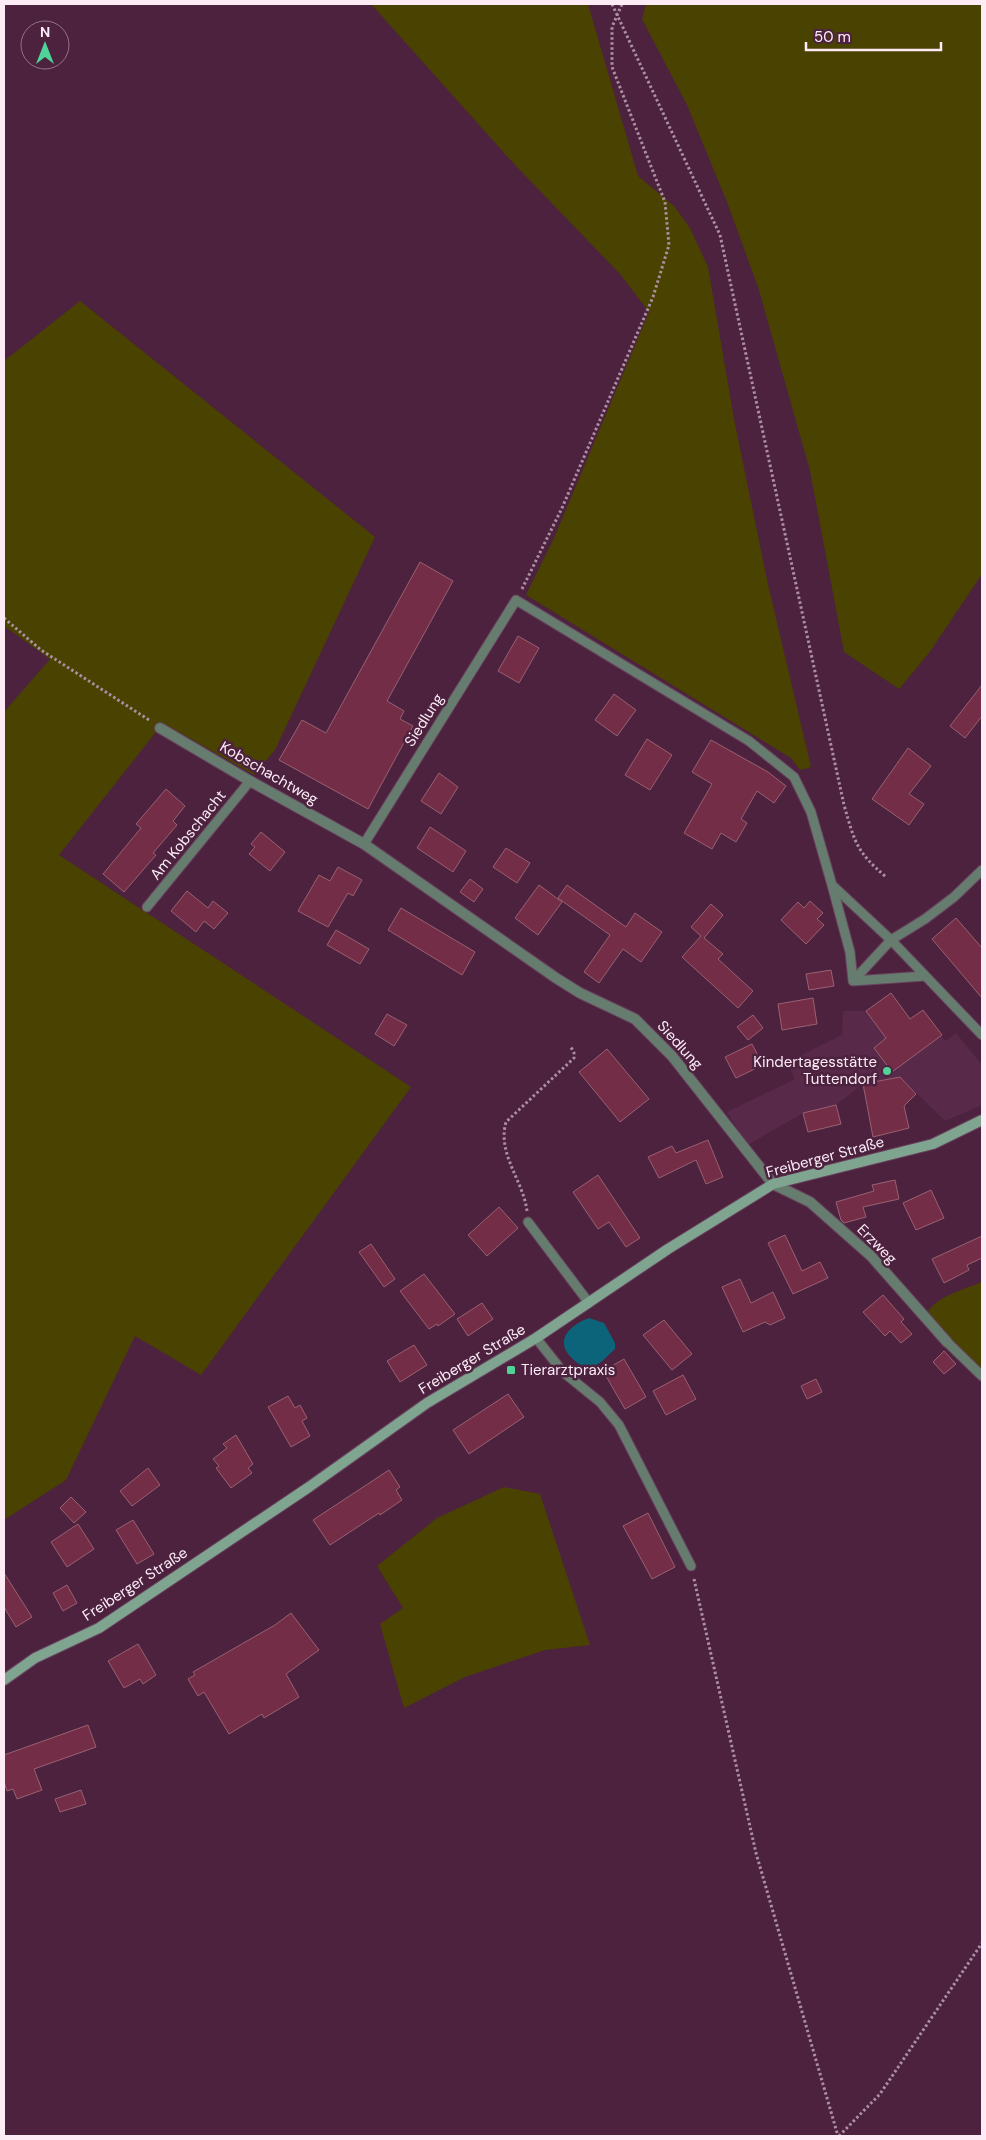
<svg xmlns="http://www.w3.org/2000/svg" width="986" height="2140" viewBox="0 0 986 2140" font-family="'DM Sans',sans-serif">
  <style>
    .built { fill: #59294a }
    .green { fill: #4a4200 }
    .water { fill: #0c647a }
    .building { fill: #742d46; stroke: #996171 }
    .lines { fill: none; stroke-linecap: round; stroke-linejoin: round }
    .lane-casing { stroke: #68425c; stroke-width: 11 }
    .street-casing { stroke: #68425c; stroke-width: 12 }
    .secondary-casing { stroke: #68425c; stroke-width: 12 }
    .path { stroke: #ac8fa2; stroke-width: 3; stroke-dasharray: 2.5 2.5; stroke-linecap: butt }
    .lane { stroke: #657c6f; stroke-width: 9 }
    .street { stroke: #657c6f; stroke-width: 10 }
    .secondary { stroke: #7fa590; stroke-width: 10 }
    .poi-dot { fill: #4fd399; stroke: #4c223f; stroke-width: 2 }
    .labels { text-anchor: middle; stroke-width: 5; stroke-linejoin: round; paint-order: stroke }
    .street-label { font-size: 15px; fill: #fdecf6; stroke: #4c223f }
    .poi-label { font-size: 15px; fill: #fdecf6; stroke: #4c223f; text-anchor: end }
  </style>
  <rect width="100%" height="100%" fill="#4c223f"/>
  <path class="built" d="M891,993L910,1019L923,1010L945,1041L956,1033L982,1065V1105L945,1121L900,1077L863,1084L836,1105L803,1113L748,1145L727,1112L795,1079L787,1062L842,1035L843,1011H866Z"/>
  <path class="green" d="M371,4H588L638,176L674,206L690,228L708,267L734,419L767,580L811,767L800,770L791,758L526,595L554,538L649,312L620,274L514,164Z
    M646,4H982V574L929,653L899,689L844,652L810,471L759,290L727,202L687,105L642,19Z
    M80,301L375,537L275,750L254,775L163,723L59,855L411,1087L201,1375L135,1336L66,1480L4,1520V712L50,659L4,626V361Z
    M982,1282V1371L968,1355L926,1317C931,1297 966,1289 982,1282Z
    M504,1487L540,1494L590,1645L545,1650L465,1677L404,1708L380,1624L403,1608L377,1566L437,1518Z"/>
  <path class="water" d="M589,1318L604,1323L615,1343V1349C608,1355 599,1367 589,1367C583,1367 578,1364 574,1360C553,1342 568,1326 589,1318Z"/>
  <path class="building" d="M420,562L453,581L387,701L404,711L400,719L413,726L368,809L279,760L302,720L326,733Z
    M518,636L539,648L519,683L498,671Z
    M982,685V716L965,738L950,726Z
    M614,694L636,710L617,736L595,720Z
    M647,739L672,755L650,790L625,775Z
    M711,740L768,772L786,786L774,803L757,791L741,819L747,823L736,842L721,833L712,849L684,833L712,784L692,772Z
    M908,748L931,766L909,794L924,804L909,825L872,799Z
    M439,773L458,787L441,814L421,801Z
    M166,789L185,806L173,821L177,825L153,853L156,855L124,892L103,874L141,828L136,824Z
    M430,827L466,851L453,872L417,848Z
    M261,832L285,852L270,871L249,854L255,847L251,844Z
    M506,848L530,863L517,883L493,867Z
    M338,867L362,880L353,896L348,893L328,927L298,911L319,875L330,881Z
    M470,879L483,889L474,902L460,892Z
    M539,885L562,902L538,935L515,918Z
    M567,885L626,927L635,913L662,932L641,962L623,949L599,983L584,972L610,935L558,898Z
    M187,891L208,908L213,901L228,913L214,929L204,921L196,932L171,911Z
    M810,901L823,913L817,919L824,925L806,944L781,920L798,902L804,908Z
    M711,904L723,915L704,938L723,954L718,959L753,991L738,1008L682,957L701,936L691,927Z
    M401,908L475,952L462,975L388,930Z
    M956,918L982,948V998L932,939Z
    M336,930L369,949L360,964L327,945Z
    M831,970L834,986L809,990L806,974Z
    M891,993L910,1019L923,1010L942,1035L892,1072L874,1048L886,1038L866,1011Z
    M813,998L817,1024L782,1030L778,1004Z
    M387,1014L407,1025L394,1046L375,1034Z
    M753,1015L763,1028L748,1040L737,1027Z
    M752,1044L763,1065L736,1078L725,1057Z
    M607,1049L649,1099L620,1122L579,1072Z
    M900,1077L916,1094L904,1106L909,1128L873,1137L863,1084Z
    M836,1105L841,1124L808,1132L803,1113Z
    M708,1140L723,1177L706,1184L696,1160L659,1178L648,1157L672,1146L676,1153Z
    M598,1175L640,1238L626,1247L609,1222L598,1229L573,1192Z
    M895,1180L899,1199L863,1207L866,1217L844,1223L841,1220L836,1202L874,1191L872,1185Z
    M931,1190L944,1218L916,1230L903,1203Z
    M499,1207L518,1228L487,1256L468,1235Z
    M785,1235L802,1271L820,1262L828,1278L793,1294L768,1243Z
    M982,1236V1258L967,1265L969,1270L944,1283L932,1259Z
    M371,1244L395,1279L384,1287L359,1252Z
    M424,1274L455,1314L438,1326L437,1324L429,1329L400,1291Z
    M740,1279L751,1303L773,1292L785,1318L770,1325L765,1322L743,1332L722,1287Z
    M883,1295L904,1319L901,1322L912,1334L901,1343L890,1331L885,1336L863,1312Z
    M482,1303L493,1319L468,1336L457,1319Z
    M664,1320L692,1354L672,1370L643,1335Z
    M414,1345L427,1365L400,1382L387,1361Z
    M944,1351L956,1364L944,1374L933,1362Z
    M624,1359L646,1397L625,1409L603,1371Z
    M683,1375L696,1399L666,1415L653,1391Z
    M816,1379L822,1392L807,1399L801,1386Z
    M508,1394L524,1417L469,1454L453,1430Z
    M288,1396L295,1408L300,1405L307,1418L302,1421L310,1436L291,1447L268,1407Z
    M236,1435L253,1464L248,1468L252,1473L231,1488L216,1468L219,1466L213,1459L227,1448L223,1444Z
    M148,1468L160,1485L132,1506L120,1491Z
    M389,1470L400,1487L396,1490L402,1500L380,1515L379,1513L330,1545L313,1520Z
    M71,1497L86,1512L74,1523L60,1508Z
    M648,1513L675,1567L652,1579L623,1526Z
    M133,1520L154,1554L137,1564L116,1530Z
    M78,1524L94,1549L67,1567L51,1542Z
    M4,1573L32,1617L16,1627L4,1607Z
    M67,1585L77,1603L63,1611L53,1593Z
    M291,1613L319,1650L286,1674L299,1697L264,1718L262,1714L229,1734L204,1692L198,1696L188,1679L195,1675L193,1672L275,1625Z
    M138,1644L156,1675L143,1684L140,1679L124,1688L108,1661Z
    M88,1725L96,1747L34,1769L42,1790L17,1799L13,1789L7,1791L4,1782V1755Z
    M81,1790L86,1804L60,1812L55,1799Z"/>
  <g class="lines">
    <defs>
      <path id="lane" d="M364,844L516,600L749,741L794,777L811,812L832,885L891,940L982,1035
        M832,885L850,952L853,981
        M147,907L250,781
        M925,976L853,981L891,940L925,919L954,897L982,870
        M528,1222L589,1303
        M536,1338L563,1372L600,1402L619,1425L691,1566
        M947,1342L982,1376"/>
      <path id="street" d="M160,728L250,781L364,844L556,978L580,993L635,1019L672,1056L773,1184L810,1202L871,1256L947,1342"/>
      <path id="secondary" d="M4,1680L35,1658L99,1628L309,1487L427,1403L536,1338L668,1249L773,1184L933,1144L982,1120"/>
    </defs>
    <use href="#lane" class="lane-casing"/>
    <use href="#street" class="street-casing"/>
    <use href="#secondary" class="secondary-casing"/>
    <path class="path" d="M612,4L720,235L844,805C855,843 856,851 886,877
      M522,589L562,508L653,297L669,245L665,202L612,67V27L622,4
      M4,618L41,650L149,720
      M527,1211C523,1180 497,1154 506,1122L574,1058V1053L571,1047
      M694,1579L756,1853L838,2136
      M839,2136L880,2094L982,1943"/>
    <use href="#lane" class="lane"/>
    <use href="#street" class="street"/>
    <use href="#secondary" class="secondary"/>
  </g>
  <g class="poi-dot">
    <circle cx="887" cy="1071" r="5"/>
    <rect x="506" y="1365" width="10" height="10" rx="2.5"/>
  </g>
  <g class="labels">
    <g class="street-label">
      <text transform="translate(424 720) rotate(-58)" y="5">Siedlung</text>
      <text transform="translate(269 773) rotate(30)" y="5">Kobschachtweg</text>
      <text transform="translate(188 835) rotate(-51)" y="5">Am Kobschacht</text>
      <text transform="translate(680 1045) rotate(48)" y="5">Siedlung</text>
      <text transform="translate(825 1157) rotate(-15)" y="5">Freiberger Straße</text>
      <text transform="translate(877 1244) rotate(45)" y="5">Erzweg</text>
      <text transform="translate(472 1359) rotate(-31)" y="5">Freiberger Straße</text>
      <text transform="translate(135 1584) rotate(-33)" y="5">Freiberger Straße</text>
    </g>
    <g class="poi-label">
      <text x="877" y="1067">Kindertagesstätte<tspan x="877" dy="17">Tuttendorf</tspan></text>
      <text x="521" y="1375" text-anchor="start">Tierarztpraxis</text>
    </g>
  </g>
  <rect width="986" height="2140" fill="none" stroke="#fdecf6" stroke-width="10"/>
  <g transform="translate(45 45)"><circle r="24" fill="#4c223f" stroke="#937388"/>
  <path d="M0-4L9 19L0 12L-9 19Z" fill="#4fd399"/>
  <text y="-8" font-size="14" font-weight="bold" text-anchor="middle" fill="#fdecf6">N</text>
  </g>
  <path d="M806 42v8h135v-8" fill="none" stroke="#fdecf6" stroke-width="2.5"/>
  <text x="814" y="42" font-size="15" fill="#fdecf6" stroke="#4c223f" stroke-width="4" paint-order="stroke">50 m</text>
</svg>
